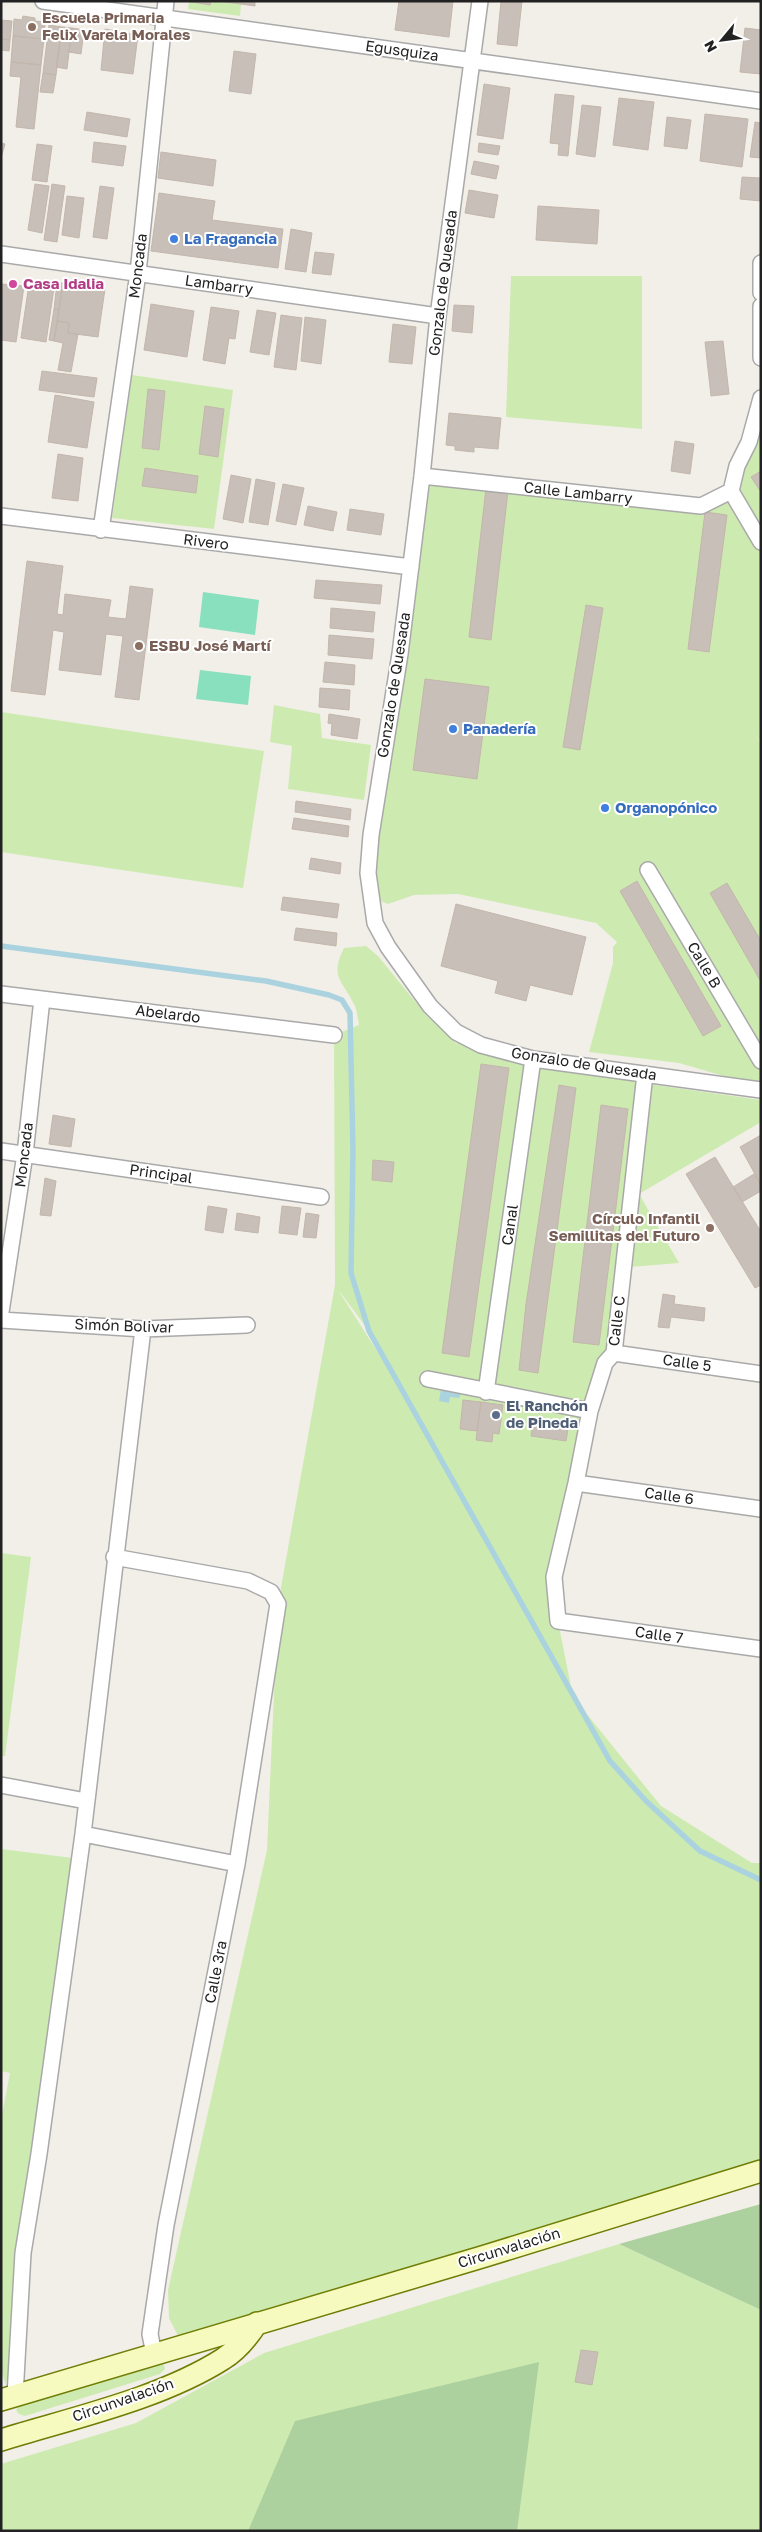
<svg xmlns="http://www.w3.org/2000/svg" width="762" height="2532" viewBox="0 0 762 2532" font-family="'Golos Text',sans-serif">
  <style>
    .grass { fill: #cdebb0; fill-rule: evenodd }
    .forest { fill: #add19e }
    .pitch { fill: #88e0be }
    .water { fill: #aad3df }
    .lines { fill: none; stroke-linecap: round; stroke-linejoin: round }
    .stream { stroke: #aad3df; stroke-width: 5.5 }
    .building { fill: #c7bfb8; stroke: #c4b6ab }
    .street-casing { stroke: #a9a9a9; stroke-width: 18 }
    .secondary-casing { stroke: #707d05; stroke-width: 24 }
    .street { stroke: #fff; stroke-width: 15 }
    .secondary { stroke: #f7fabf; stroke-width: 21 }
    .education-dot { fill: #8d6e63; stroke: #fff; stroke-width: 2 }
    .shop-dot { fill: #3f7fe0; stroke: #fff; stroke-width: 2 }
    .hotel-dot { fill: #d1479c; stroke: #fff; stroke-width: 2 }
    .service-dot { fill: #5c6f8a; stroke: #fff; stroke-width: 2 }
    .labels { text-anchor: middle; stroke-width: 4; stroke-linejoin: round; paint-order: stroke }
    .education-label { font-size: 15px; font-weight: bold; fill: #785e54; stroke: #fff; text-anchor: start }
    .street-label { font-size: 15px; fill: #222; stroke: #fff }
    .shop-label { font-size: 15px; font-weight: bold; fill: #366cbe; stroke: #fff; text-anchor: start }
    .hotel-label { font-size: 15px; font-weight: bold; fill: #b23c85; stroke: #fff; text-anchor: start }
    .service-label { font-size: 15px; font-weight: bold; fill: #4e5e75; stroke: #fff; text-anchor: start }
  </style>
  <rect width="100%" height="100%" fill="#f2efe9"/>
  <path class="grass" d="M211,1L241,4L240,16L188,9L189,2L210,5Z
    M511,276H642V429L506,417Z
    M132,375L233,390L214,529L112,518Z
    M761,398V743L753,732L761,744V1087L679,1063L589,1052L613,963V947L617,942L596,923L458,894L414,895L388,904L371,897L422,476L701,506L731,491Z
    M274,705L320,714L322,738L371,745L364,800L288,789L292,746L270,742Z
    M1,712L264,751L243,888L1,852Z
    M366,946L378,956L427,1016L457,1044L456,1032L533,1059L648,1084L761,1100V1122L639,1194L679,1263L630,1267L605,1363L554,1577L558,1621L573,1697L661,1806L752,1863H761V2162L178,2336L169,2318L168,2290L267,1850L278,1604L335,1285L334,1035L359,1025C358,1019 357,1012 355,1006C343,980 329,978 344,948ZM340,1292L369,1331L405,1395L340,1293Z
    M1,1553L31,1557L5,1756H1Z
    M1,1849L73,1858L6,2386L1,2369V2120L10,2073L1,2071Z
    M619,2244L761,2310V2531H1V2464L136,2423L264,2353Z
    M163,2362L165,2369L160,2374L25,2416L19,2414L16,2410L20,2404Z"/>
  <path class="forest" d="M761,2204V2310L619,2244Z
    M539,2362L517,2531H248L295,2421Z"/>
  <path class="pitch" d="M203,592L259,600L255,635L199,627Z
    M200,670L251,676L248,705L196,699Z"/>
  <path class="water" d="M441,1389L461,1393L459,1398L450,1397L449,1403L439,1401Z"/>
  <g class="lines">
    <path class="stream" d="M1,946L266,981L329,995L342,1000L350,1013L353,1151L351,1273L369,1331L610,1761L646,1801L700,1851L761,1880"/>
  </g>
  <path class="building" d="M186,1H211L210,5Z
    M218,1H255V6L241,4Z
    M399,1H453L449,37L395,30Z
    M501,1H522L517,46L497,44Z
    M23,16L35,18V21L45,22L44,39L13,36L14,19L22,20Z
    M1,20L12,21L10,40L1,39Z
    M49,25L62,27L56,75L43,73Z
    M62,27L72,28L67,69L56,67Z
    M72,28L84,30L81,54L69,52Z
    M745,28L761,30V74L740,72Z
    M105,29L138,35L133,74L101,70Z
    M13,36L44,39L41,65L11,62Z
    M1,39L10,40L9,51L1,50Z
    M234,51L256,54L251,94L229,91Z
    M11,62L41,65L34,129L16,127L21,77L10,76Z
    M43,73L56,75L53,93L40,92Z
    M484,84L510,88L503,139L477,135Z
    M555,94L574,96L568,156L558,155L559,144L550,143Z
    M619,98L654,102L648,150L613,145Z
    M582,105L601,107L595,157L576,154Z
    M87,112L130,119L127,137L84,130Z
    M705,114L748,119L742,167L700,161Z
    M667,117L691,120L687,149L664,146Z
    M755,122L761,123V158L750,157Z
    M94,142L126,146L123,166L92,162Z
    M1,143L5,144L1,158Z
    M479,143L500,146L498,155L478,152Z
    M37,144L52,146L47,182L32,180Z
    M161,152L216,160L213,186L158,178Z
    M474,161L499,166L496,179L471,174Z
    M742,177L761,178V201L740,199Z
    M35,184L49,186L42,233L28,230Z
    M52,184L65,186L57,242L44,240Z
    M100,186L114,188L107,239L93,237Z
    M469,190L498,195L494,218L465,213Z
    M159,193L215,201L212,220L283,229L278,268L151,251Z
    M67,196L84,198L79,238L62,235Z
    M538,206L599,210L597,244L536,240Z
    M291,229L312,233L306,272L285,269Z
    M315,252L334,254L331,275L312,273Z
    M57,283H63L59,310L54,309Z
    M63,283L105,289L98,337L68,333L69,323L57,321Z
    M1,284L24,286L16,342L1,340Z
    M29,284L54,288L46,342L21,338Z
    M151,304L194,311L187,357L144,350Z
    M454,305L474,306L472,333L452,331Z
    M211,307L239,311L235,339L229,338L225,364L203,360Z
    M54,309L59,310L54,341L49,340Z
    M257,310L276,313L269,355L250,352Z
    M281,315L302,318L296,370L274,367Z
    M305,317L326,320L321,364L301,361Z
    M57,321L69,323L68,333L78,334L71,372L58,370L63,343L54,341Z
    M393,324L416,327L412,364L389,362Z
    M723,341L729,394L711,396L705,342Z
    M42,371L97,378L94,397L39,390Z
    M148,389L165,391L159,450L142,448Z
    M55,395L94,402L87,448L48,442Z
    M205,406L224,409L218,457L199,454Z
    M449,413L501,418L498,449L474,447V452L455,450V446L446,445Z
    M675,441L694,444L690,474L671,471Z
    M58,454L83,458L78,501L52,498Z
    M145,468L198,476L196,493L142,486Z
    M761,471V492L751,477Z
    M231,475L251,479L243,523L223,519Z
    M256,479L275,483L268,525L249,522Z
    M283,484L304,488L296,525L276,521Z
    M486,488L508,491L491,640L469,637Z
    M308,506L337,512L333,531L304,525Z
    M350,509L384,514L381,535L347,530Z
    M705,512L727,515L709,652L688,649Z
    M27,561L63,566L57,614L63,615L65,594L111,600L108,617L126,619L130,586L153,589L139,700L115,697L123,636L106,634L101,675L59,670L64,632L53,630L45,695L11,691Z
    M316,580L382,585L380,604L314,598Z
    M586,605L603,608L580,750L563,747Z
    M331,608L375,612L373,632L330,628Z
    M329,635L374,639L372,659L328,655Z
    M325,662L355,665L354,685L323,682Z
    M425,679L489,687L477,779L413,770Z
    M320,688L350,690L349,710L319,707Z
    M329,714L360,719L357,739L331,735L332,724L328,723Z
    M296,801L351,809L350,820L295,812Z
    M294,818L349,826L348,837L292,829Z
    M311,858L341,863L340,874L309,869Z
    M637,881L721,1026L703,1036L620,891Z
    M727,883L761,941V982L710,893Z
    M283,897L339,904L337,918L281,910Z
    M456,904L586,937L572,995L530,985L526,1001L495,993L498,981L441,966Z
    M296,928L337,933L336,946L294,940Z
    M481,1064L509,1068L469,1357L442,1353Z
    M559,1085L576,1088L538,1373L519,1370L526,1304Z
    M601,1105L628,1109L599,1345L573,1342Z
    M53,1115L75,1119L71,1147L49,1144Z
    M761,1135V1185L740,1147Z
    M715,1157L761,1232V1285L755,1288L686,1174Z
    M373,1160L394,1162L392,1182L372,1180Z
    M754,1174L761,1185V1191L742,1202L733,1187Z
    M45,1178L56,1181L51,1216L40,1215Z
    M208,1206L227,1209L223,1233L205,1230Z
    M282,1206L301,1208L297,1235L279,1233Z
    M237,1213L260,1217L258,1233L235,1230Z
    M306,1213L319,1215L316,1238L303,1237Z
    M663,1294L675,1296L674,1304L705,1308L704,1321L671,1317L669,1328L658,1327Z
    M463,1400L481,1402L477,1431L460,1429Z
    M481,1402L503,1405L499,1434L493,1433L492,1442L476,1440Z
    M534,1417L569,1423L566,1441L531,1436Z
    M581,2350L598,2352L592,2385L575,2382Z"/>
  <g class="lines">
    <defs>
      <path id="street" d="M43,1L761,101
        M480,1L438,316L422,476L400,654L371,835L368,873L375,923L388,947L430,1006L456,1032L481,1045L533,1059L761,1090
        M1,254L438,316
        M761,263V293
        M761,306V358
        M761,398L749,442L737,466L731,491L761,542
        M422,476L701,506L731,491
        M1,516L411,567
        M101,530L138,273L166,1
        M648,870L761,1061
        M1,994L334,1035
        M645,1074L614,1353L605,1363L590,1411L576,1483L554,1577L558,1621L761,1649
        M1,1151L321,1197
        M1,1312L25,1154L42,999
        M1,1320L143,1329L247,1325
        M614,1353L761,1374
        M428,1379L590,1411
        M486,1392L533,1059
        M576,1483L761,1509
        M114,1557L248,1581L271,1592L278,1604L237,1864L166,2225L150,2334L154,2354
        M1,1785L86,1801
        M83,1834L237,1864
        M15,2396L23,2253L39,2154L83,1834L143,1329"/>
      <path id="secondary" d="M1,2400L482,2257L761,2171
        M1,2440C72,2418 160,2399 223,2359C238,2350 248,2337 257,2323"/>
    </defs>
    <use href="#street" class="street-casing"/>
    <use href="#secondary" class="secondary-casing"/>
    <use href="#street" class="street"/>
    <use href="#secondary" class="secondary"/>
  </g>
  <g class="education-dot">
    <circle cx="32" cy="27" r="5"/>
    <circle cx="139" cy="646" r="5"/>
    <circle cx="710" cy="1228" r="5"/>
  </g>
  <g class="shop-dot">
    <circle cx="174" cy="239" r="5"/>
    <circle cx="453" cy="729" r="5"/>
    <circle cx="605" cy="808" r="5"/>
  </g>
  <circle class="hotel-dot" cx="13" cy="284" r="5"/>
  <circle class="service-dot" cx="496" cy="1415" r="5"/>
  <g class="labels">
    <g class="education-label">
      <text x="42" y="23">Escuela Primaria<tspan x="42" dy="17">Felix Varela Morales</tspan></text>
      <text x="149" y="651">ESBU José Martí</text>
      <text x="700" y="1224" text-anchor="end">Círculo Infantil<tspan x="700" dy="17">Semillitas del Futuro</tspan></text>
    </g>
    <g class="street-label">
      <text transform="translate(402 51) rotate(8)" y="5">Egusquiza</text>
      <text transform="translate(138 266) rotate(-83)" y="5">Moncada</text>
      <text transform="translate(443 283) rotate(-83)" y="5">Gonzalo de Quesada</text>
      <text transform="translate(219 285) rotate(8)" y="5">Lambarry</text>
      <text transform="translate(578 493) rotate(6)" y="5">Calle Lambarry</text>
      <text transform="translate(206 542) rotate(7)" y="5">Rivero</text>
      <text transform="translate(394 685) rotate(-81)" y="5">Gonzalo de Quesada</text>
      <text transform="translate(704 965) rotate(59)" y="5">Calle B</text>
      <text transform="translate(168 1014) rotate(7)" y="5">Abelardo</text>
      <text transform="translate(584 1064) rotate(9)" y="5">Gonzalo de Quesada</text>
      <text transform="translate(24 1155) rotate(-83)" y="5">Moncada</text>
      <text transform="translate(161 1174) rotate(8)" y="5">Principal</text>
      <text transform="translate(510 1225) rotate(-82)" y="5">Canal</text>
      <text transform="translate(617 1321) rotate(-83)" y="5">Calle C</text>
      <text transform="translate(124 1326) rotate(2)" y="5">Simón Bolivar</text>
      <text transform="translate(687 1363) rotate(8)" y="5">Calle 5</text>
      <text transform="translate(669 1496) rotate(8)" y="5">Calle 6</text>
      <text transform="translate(659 1635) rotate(8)" y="5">Calle 7</text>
      <text transform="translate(216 1972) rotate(-79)" y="5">Calle 3ra</text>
      <text transform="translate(509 2248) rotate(-17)" y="5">Circunvalación</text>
      <text transform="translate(123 2400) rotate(-19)" y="5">Circunvalación</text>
    </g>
    <g class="shop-label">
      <text x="184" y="244">La Fragancia</text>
      <text x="463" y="734">Panadería</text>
      <text x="615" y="813">Organopónico</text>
    </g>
    <g class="hotel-label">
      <text x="23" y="289">Casa Idalia</text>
    </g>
    <g class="service-label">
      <text x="506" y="1411">El Ranchón<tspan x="506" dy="17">de Pineda</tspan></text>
    </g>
  </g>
  <rect width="762" height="2532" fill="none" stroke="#222222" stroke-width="5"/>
  <g transform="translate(722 40) rotate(241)" stroke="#ffffff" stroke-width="4" paint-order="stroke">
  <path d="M0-4L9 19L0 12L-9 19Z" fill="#222222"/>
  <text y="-8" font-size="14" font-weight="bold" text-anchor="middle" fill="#222222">N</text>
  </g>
</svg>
